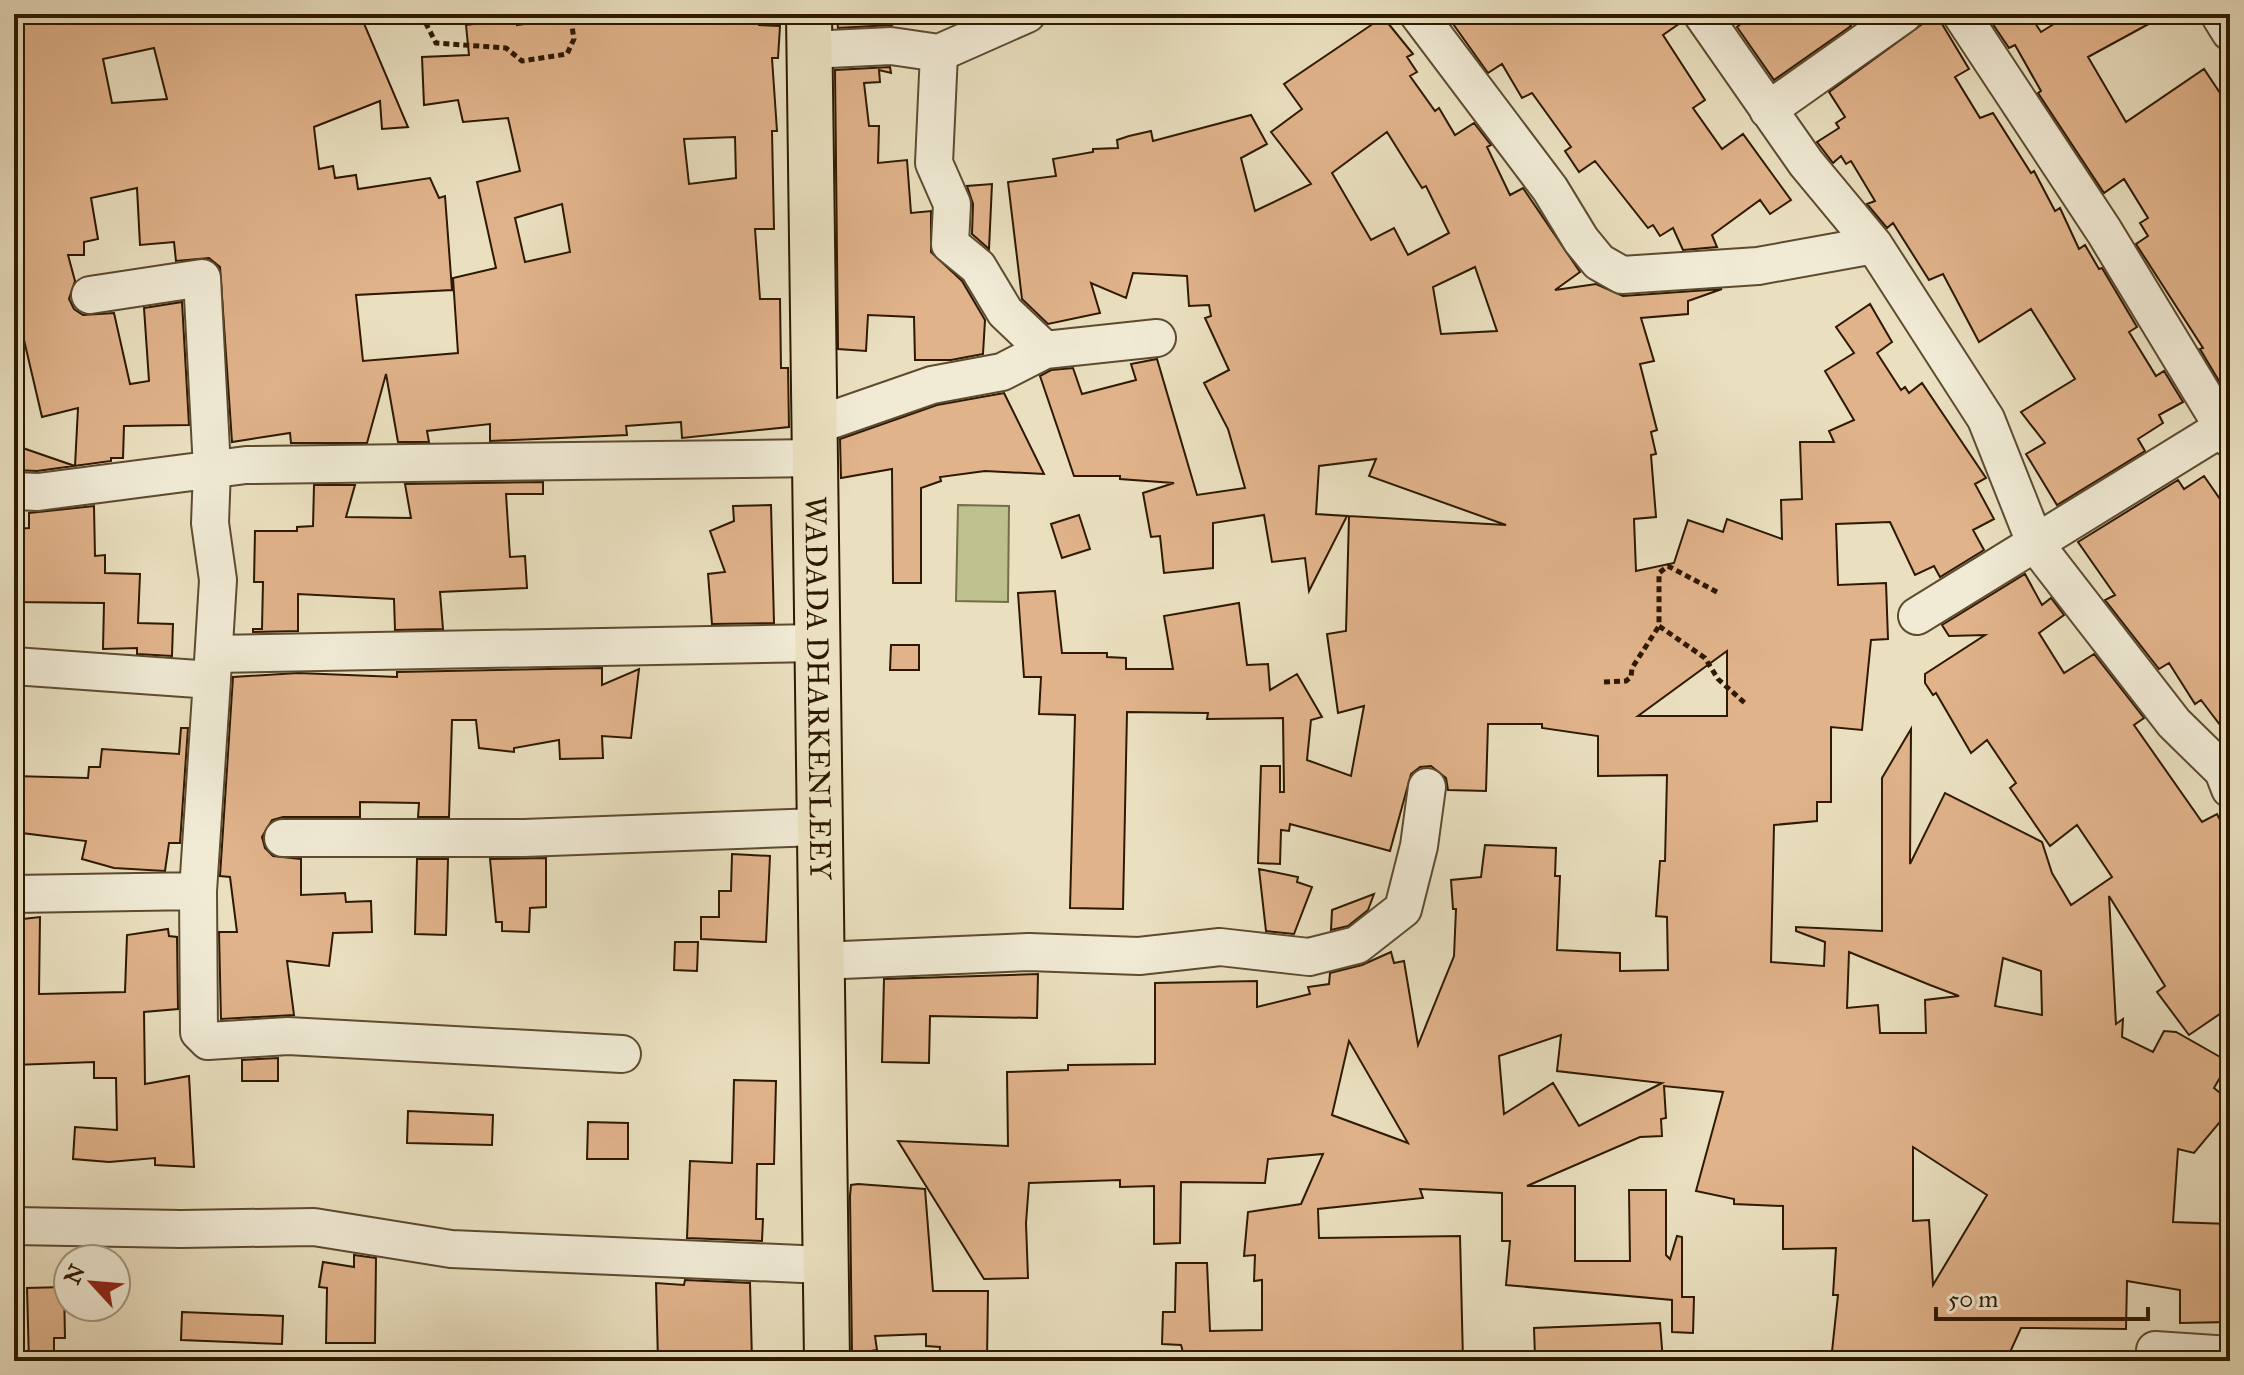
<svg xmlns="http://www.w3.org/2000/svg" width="2244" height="1375" viewBox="0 0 2244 1375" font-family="'IM FELL Great Primer',serif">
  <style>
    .green { fill: #bcc18e; stroke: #756d47; stroke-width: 2 }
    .building { fill: #e1b38b; stroke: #2e1900; stroke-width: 2; fill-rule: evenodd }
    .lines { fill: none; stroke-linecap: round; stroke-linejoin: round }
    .minor-casing { stroke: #5d4b30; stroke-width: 40 }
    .major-casing { stroke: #2e1900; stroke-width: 48 }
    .path { stroke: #2e1900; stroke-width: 5; stroke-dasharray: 6 4; stroke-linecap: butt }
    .minor { stroke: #f1ebd6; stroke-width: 36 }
    .major { stroke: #eae0c0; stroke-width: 44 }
    .labels { text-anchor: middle; stroke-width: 7; stroke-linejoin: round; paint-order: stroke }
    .street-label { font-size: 30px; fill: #2e1900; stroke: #f1ebd6 }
  </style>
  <rect width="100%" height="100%" fill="#eae0c0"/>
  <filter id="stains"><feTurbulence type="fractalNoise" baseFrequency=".0025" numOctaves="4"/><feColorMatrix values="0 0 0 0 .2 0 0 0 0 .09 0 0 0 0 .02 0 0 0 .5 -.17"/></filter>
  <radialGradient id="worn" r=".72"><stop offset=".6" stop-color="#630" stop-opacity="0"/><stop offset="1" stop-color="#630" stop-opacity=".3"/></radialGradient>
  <path class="green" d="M958,505L1009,506L1008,602L956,601Z"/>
  <path class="building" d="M14,14H360L408,127L382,129L380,101L314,127L319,169L333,166L335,178L356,175L358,189L430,178L439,198L445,196L452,290L356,295L363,361L458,353L453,278L496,268L477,182L520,171L508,118L463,122L458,100L424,105L422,57L469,55L466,25L489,22L488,14H516L517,25L590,14H759V25L780,26L778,58H772L777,131H772L774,229H755L760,299H780L781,368H788L789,427L682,438L681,422L626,426L627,435L490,441V424L427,431L429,442H398L386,374L367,443H291L290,433L232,442L220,267L209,258L176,261L174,242L140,245L137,188L91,198L98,239L84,242V255H68L75,281L69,299L74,309L83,315L114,313L130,384L149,381L144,308L182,302L189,425L124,426L123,458H111V461L37,471L14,470V445L75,466L78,408L42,417L24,340L19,341L14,304ZM154,48L167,99L112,103L103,59ZM735,137L736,178L689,184L684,139ZM562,204L570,252L525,262L515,218Z
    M1446,14H1681L1683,21L1663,35L1705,100L1693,108L1722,149L1743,134L1791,200L1770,214L1760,200L1712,235L1717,247L1683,250L1673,228L1660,236L1653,225L1648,228L1595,161L1579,172L1565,151L1571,147L1532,93L1522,98L1502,64L1488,73Z
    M1753,14H1842L1851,26L1774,80L1737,27Z
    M1936,14L1969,69L1955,77L1980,118L1993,113L2031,173L2034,171L2055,211L2060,208L2079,249L2085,245L2099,269L2102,268L2137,327L2129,332L2156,376L2164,371L2183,402L2159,415L2163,423L2138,439L2145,451L2057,505L2026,454L2045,443L2021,412L2075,379L2031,309L1979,342L1943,274L1929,280L1893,223L1887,228L1867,204L1875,201L1851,161L1846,164L1841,156L1833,163L1817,142L1839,128L1836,123L1845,117L1829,92Z
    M1986,14H2029L2041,32L2070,14H2167L2088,57L2126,122L2204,69L2230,108V374L2219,381L2200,349L2203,348L2136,244L2148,236L2140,223L2148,218L2124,179L2104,193L2038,93L2041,91L2015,45L2009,48Z
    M867,15V20L891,18L892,25L838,28L837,18Z
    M1383,17L1413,54L1407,57L1417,72L1410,76L1435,111L1439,108L1455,135L1474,123L1491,145L1487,147L1510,195L1523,188L1580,272L1555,290L1596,284L1623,296L1722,289L1688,301V314L1641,318L1654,361L1640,364L1657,430L1651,432L1656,454L1651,455L1656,517L1634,519L1636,571L1674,563L1688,520L1723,532L1727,519L1782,539L1781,500L1802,499L1800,442H1834L1829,431L1854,420L1825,371L1854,353L1836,327L1870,304L1892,342L1877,353L1901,390L1905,387L1909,393L1922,383L1986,478L1975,484L1994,519L1973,530L1984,550L1940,577L1934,566L1915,575L1890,522L1836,524L1838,585L1886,583L1888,639L1871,640L1862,730L1831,727V802H1817V821L1774,825L1771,962L1824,966L1825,942L1796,931V927L1882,931V778L1911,729L1910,864L1945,793L2042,842L2052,873L2071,905L2112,877L2077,825L2050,846L2010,788L2016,783L1987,740L1971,753L1936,693L1933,695L1925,683V674L1985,635L1949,636L1942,625L2025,574L2042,605L2051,598L2064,615L2039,633L2064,673L2094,654L2144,718L2134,725L2202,822L2217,814L2230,839V1007L2189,1035L2157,992L2165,986L2109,896L2116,1024L2123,1019L2122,1037L2153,1052L2164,1031L2176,1032L2229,1062L2214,1088L2230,1101V1110L2194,1153L2178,1149L2173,1222L2230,1224V1322L2180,1323V1290L2127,1281L2126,1329L2021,1328L2006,1361H1831L1838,1295H1833L1836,1248L1783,1249V1206L1734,1204V1199L1696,1191L1723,1092L1664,1086L1666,1118L1661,1119L1662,1136L1640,1137L1527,1186H1575V1261H1630L1629,1190H1666V1255L1670,1259L1677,1236L1682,1237V1297H1694L1693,1333L1672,1332V1300L1506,1285L1510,1241H1502V1193L1420,1189L1423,1198L1318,1209L1319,1238L1460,1236L1463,1361H1228L1227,1355L1184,1356L1181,1345L1162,1344L1163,1312H1175L1176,1263H1207L1210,1331L1262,1330V1280L1254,1281L1255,1255L1244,1256L1248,1212L1301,1204L1323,1154L1268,1159L1265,1183L1181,1182L1180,1243L1154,1244V1186L1120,1187V1180L1029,1183L1026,1223L1028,1278L984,1279L898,1141L1008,1146L1007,1072L1068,1070V1065L1155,1064V983L1257,981V1007L1310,994L1308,987L1329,984L1330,973L1362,965L1391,952L1394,963L1404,961L1418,1045L1454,956L1456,909H1453L1451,880L1481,877L1485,845L1556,848L1555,876H1560L1557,950L1620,953V971L1668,970L1667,917L1656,916L1660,861H1665L1667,775L1598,776V736L1542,728V724H1488L1486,791L1448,790L1446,778L1431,766L1420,767L1411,774L1390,851L1290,824L1289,831L1281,830L1280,864L1258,863L1261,766H1280V792H1284L1283,718L1207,719L1208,713L1127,712L1123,909L1070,908L1075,715L1039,714L1041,677H1024L1018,593L1055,591L1062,653H1107V657L1126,658V669H1173L1164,616L1239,603L1247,665L1268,664L1270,690L1297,674L1322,717L1311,720L1307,760L1351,776L1364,706L1338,713L1327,634L1346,631L1349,516L1506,525L1369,476L1376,459L1319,466L1316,514L1347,516L1309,591L1305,558L1272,562L1264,515L1213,523V568L1164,573L1160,536L1151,537L1143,493L1174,483L1120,479V476H1074L1040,376L1051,370L1073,368L1082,394L1136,380L1131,364L1157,359L1197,495L1245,488L1228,429L1204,383L1229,370L1205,318L1211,316L1209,305L1189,306L1187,276L1133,273L1126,298L1091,283L1100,313L1048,324L1022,299L1008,182L1056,176L1053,159L1093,152V149L1118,148L1117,140L1129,136L1151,131L1153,141L1251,115L1267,144L1241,158L1255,211L1311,184L1271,132L1302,109L1284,84ZM1387,132L1422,188L1426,186L1449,233L1408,255L1394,228L1371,240L1332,173ZM1475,267L1497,331L1441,334L1433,287ZM1727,651V716H1638ZM1849,952L1930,985L1959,996L1925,1000L1926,1033H1880L1878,1005L1847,1008ZM2003,958L2041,971L2042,1015L1995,1006ZM1561,1035L1557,1071L1662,1083L1579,1126L1553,1083L1504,1114L1499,1056ZM1349,1041L1408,1143L1332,1115ZM1913,1147L1987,1195L1933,1285L1929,1220L1913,1221Z
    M890,67L891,73L879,70L880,82L864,83L869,126H879L878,163L907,160L911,213L931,211V252L962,281L985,320L983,354L951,360H915L914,317L868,315L866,351L838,349L835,70Z
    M992,184L989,249L972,234L973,204L967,186Z
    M1004,393L1044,474L985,471L940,477L941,481L921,488V583H893L892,469L841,478L840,439L937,405Z
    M2204,476L2220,499L2230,492V738L2201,700L2195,704L2169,663L2159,669L2105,600L2115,595L2078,542L2178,480L2184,489Z
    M543,482V494H506L510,557L525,556L527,588L440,592L443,629L395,630L394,599L298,594V631L253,632V629H262L263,582H254L255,531H297V527L313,526L314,485H355L346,517L411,518L405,484Z
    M771,505L774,623L712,624L708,574L725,572L710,531L734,521L733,506Z
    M94,506L95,556L105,555V573L140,574L138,623L173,624L172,656L137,654V648L103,649L104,603L14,602V529L29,528V513Z
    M1079,515L1090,549L1062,558L1051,524Z
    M891,645H919V670H890Z
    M602,668V685L639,669L631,738L602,736L603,758L560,759L559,740L514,748V752L479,748L476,720H452L449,817H418L419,803L360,802V817H283L272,820L262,837L265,848L273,856L301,859V895L345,893L346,902L371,901L372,932L333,933L329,966L287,961L294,1015L221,1019L219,932H237L230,877L220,876L233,677L298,673L397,677V672Z
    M181,728H188L180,843H169L165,871L114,868L82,859L86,841L14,832V776L88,778L89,767H100L102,749L179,754Z
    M732,854L770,856L766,942L701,939V917H719V891H731Z
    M546,858V907L530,908L529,932L502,931V922H496L490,859Z
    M417,859H448L446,935L415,934Z
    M1259,869L1298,877L1297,882L1312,887L1294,934L1266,931Z
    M1374,894L1368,910L1348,926L1331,930L1332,910Z
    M40,917L39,994L125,992L127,935L168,929L169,936L177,937L178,1009L144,1012L145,1084L189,1076L194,1167L155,1165V1158L109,1162L73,1159L75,1127L117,1130L116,1078H94V1062L14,1065V920Z
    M675,942H698L697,971L674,970Z
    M1038,974L1037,1018L930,1016L929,1063L882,1062L884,979Z
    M278,1058V1081H242V1060Z
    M734,1080L776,1081L774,1164H757L756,1219H763L762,1241L687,1238L690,1161L732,1163Z
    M408,1111L493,1115L492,1145L407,1143Z
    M588,1122L628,1123V1159H587Z
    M858,1184L925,1189L933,1291H988L987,1360H939L940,1347L926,1346V1334L875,1336L877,1350L852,1354L850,1196L851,1185Z
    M354,1255L376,1258L375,1343H326L327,1288L319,1287L323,1262L354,1267Z
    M685,1280L750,1283L752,1361H658L656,1283L684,1285Z
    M64,1287L65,1338H54V1361H29L27,1288Z
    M182,1312L283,1316L282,1344L181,1340Z
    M1660,1323L1663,1361H1547V1357H1535L1534,1328Z"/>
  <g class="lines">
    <defs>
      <path id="minor" d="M1418,14L1550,189L1581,240L1599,262L1622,275L1758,266L1874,245
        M1702,14L1806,163L1874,245L1986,419L2036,545L2174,723L2223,771L2230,789
        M1961,14L2104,231L2230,439
        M2219,14L2230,32
        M809,50L891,46L939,53L1027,14
        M939,53L934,163L952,204L950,244L978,267L1005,312L1045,350
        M1768,110L1904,14
        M90,295L202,278L212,469L210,523L218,580L212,678
        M814,426L932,385L1002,372L1045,350L1157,338
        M14,491L38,492L246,465L815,458
        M1917,616L2230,423
        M214,654L817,643
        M14,666L212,680L198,891L199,1032L208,1041L288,1036L622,1054
        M283,838H524L818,827
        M14,894L198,891
        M819,961L1029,952L1139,956L1220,947L1309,957L1357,945L1403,909L1419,846L1427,787
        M14,1226L181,1229L314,1227L451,1249L824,1265
        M2155,1350L2230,1355"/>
      <g id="major">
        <path id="s1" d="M809,14L827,1361"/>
      </g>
    </defs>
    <use href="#minor" class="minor-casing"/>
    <use href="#major" class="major-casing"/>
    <path class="path" d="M421,14L436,43L506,48L522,61L567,54L574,39L570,14
      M1717,592L1668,566L1659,573V626L1705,658L1718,679L1747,705
      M1604,682L1626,681L1631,677L1632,668L1659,626"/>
    <use href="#minor" class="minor"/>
    <use href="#major" class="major"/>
  </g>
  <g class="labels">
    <g class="street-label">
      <text dy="10" stroke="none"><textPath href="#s1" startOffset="674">WADADA DHARKENLEEY</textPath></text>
    </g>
  </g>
  <rect width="2244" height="1375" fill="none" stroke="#eae0c0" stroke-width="48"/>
  <rect x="16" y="16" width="2212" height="1343" fill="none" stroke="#2e1900" stroke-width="4"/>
  <rect x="24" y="24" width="2196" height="1327" fill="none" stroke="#2e1900" stroke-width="2"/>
  <g transform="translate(92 1283) rotate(296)"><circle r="38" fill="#f1ebd6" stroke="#a39780" stroke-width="2"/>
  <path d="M0-6L14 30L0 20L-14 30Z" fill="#8f2418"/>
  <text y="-12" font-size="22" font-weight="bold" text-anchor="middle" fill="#2e1900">N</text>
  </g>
  <path d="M1936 1307v12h212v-12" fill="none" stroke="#2e1900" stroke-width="4"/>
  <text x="1948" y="1307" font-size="24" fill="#2e1900" stroke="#f1ebd6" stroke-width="6" paint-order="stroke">50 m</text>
  <rect width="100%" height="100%" filter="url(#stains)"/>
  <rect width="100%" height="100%" fill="url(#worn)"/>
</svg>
